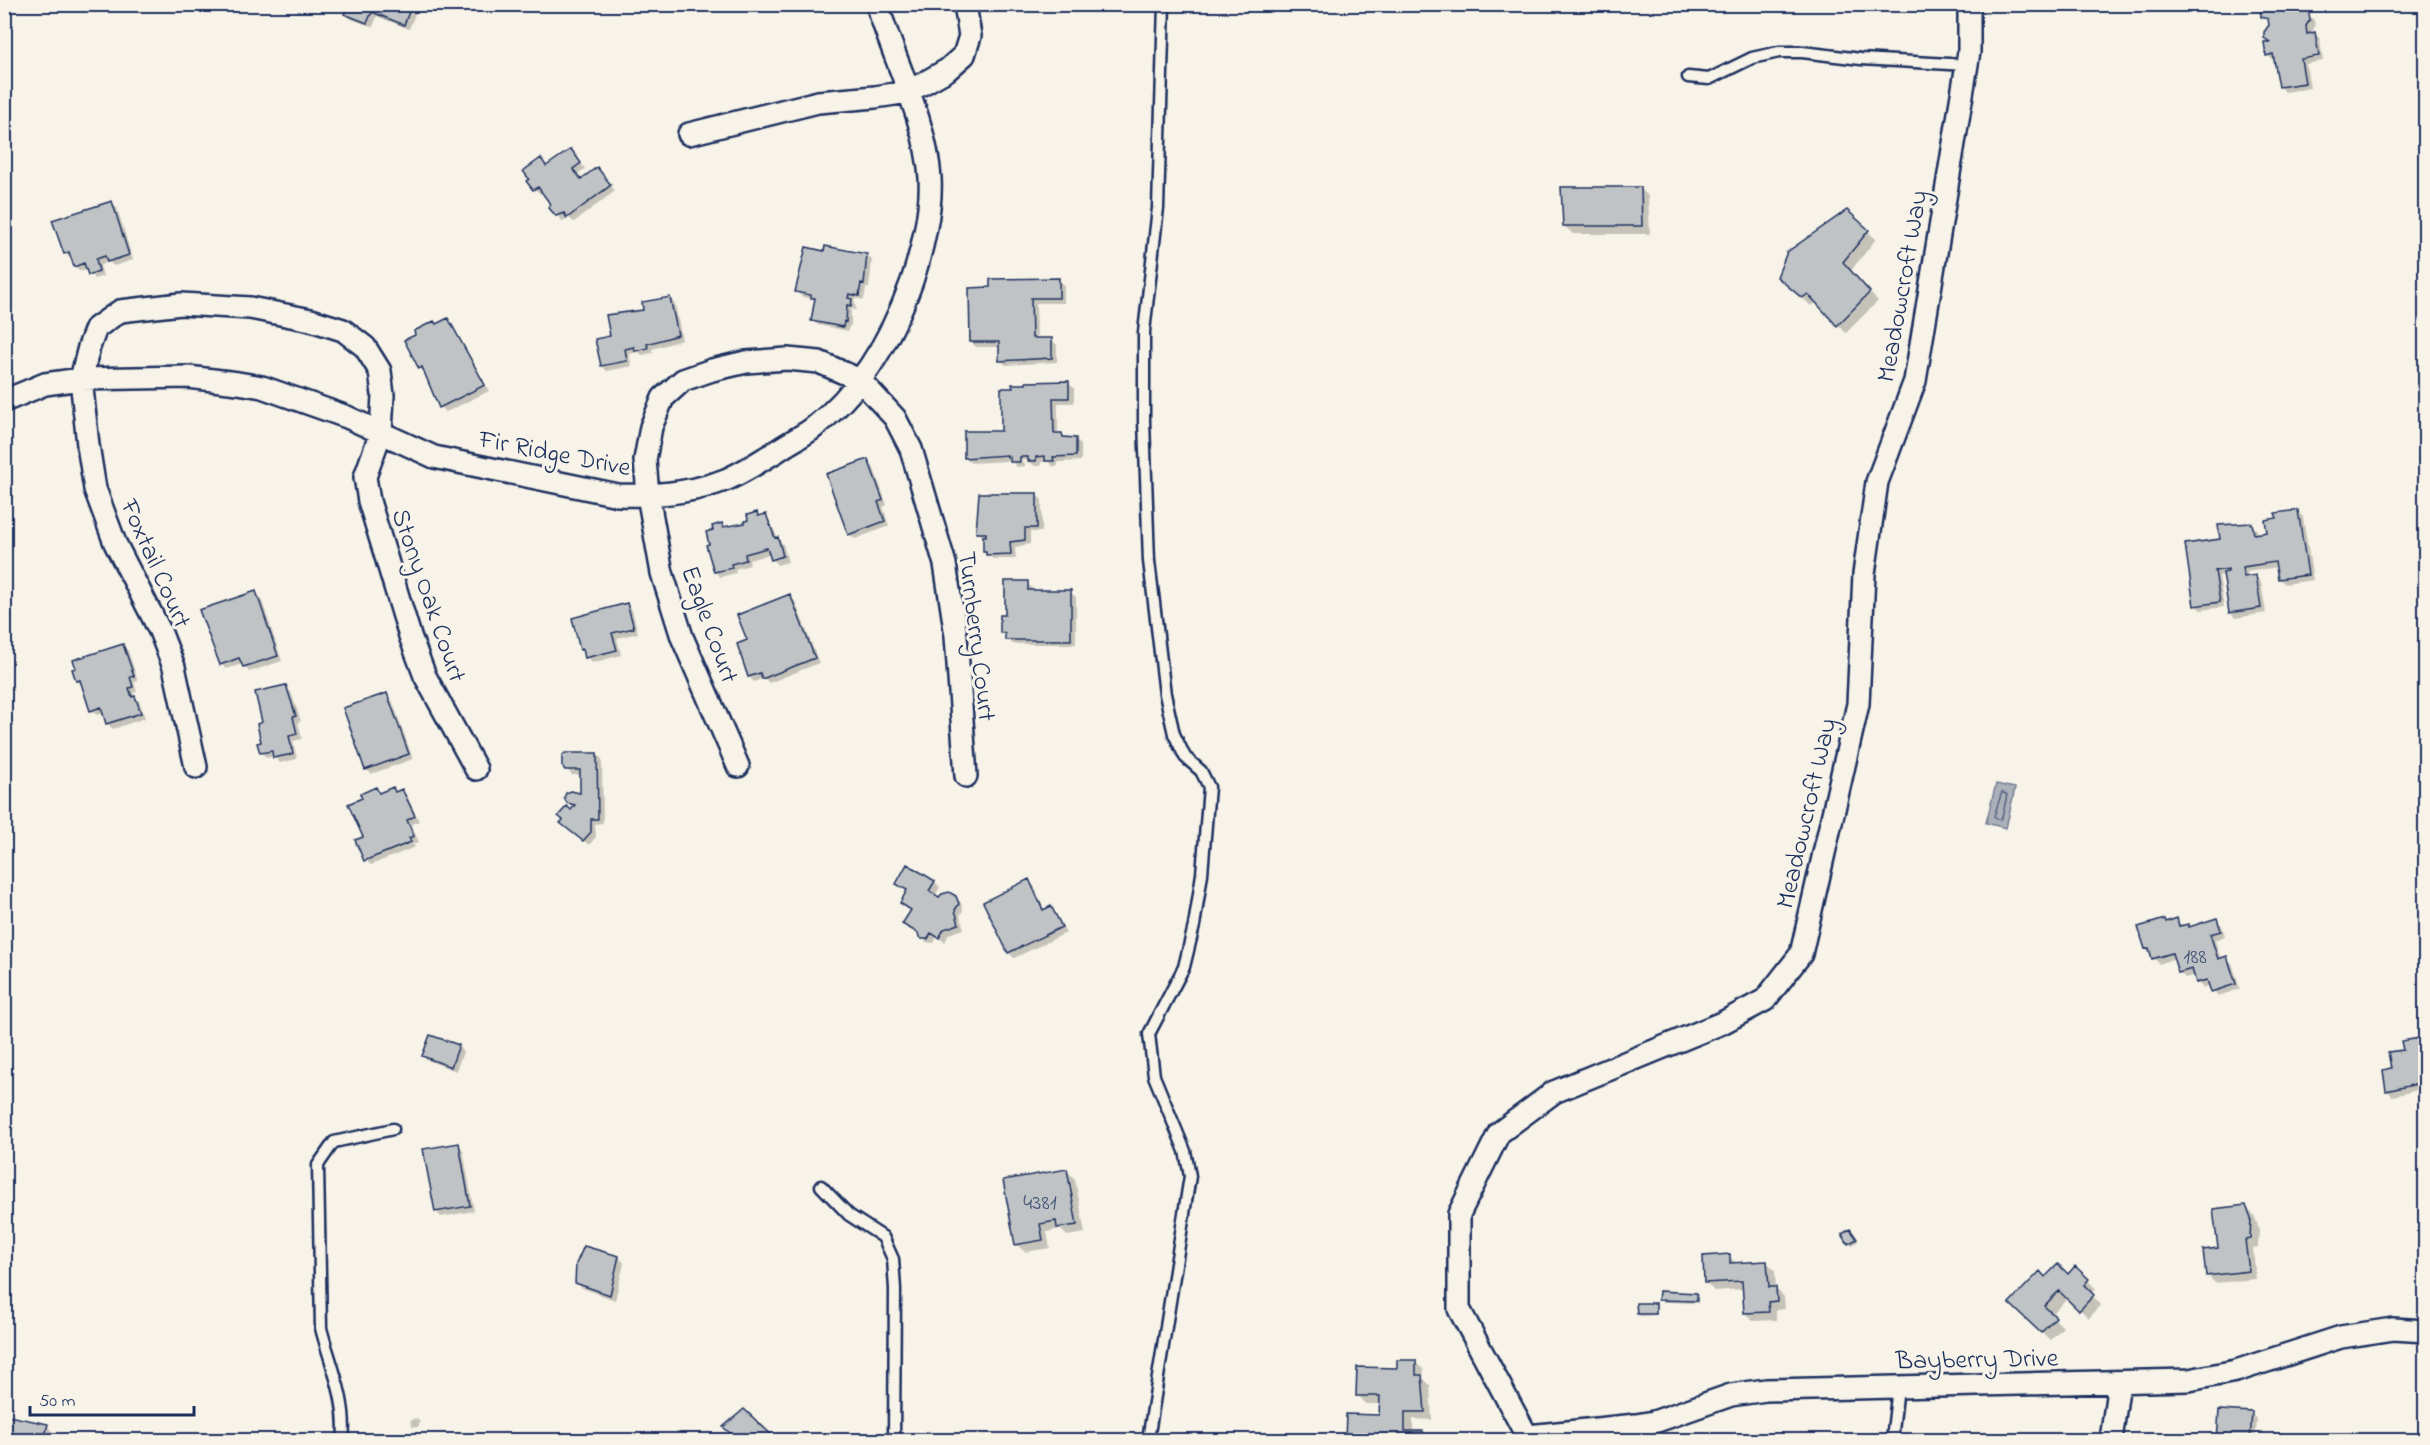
<svg xmlns="http://www.w3.org/2000/svg" width="2430" height="1445" viewBox="0 0 2430 1445" font-family="'Indie Flower',sans-serif">
  <style>
    .water { fill: #acb0b9; stroke: #727c95; stroke-width: 1.5 }
    .shadow { fill: #0003 }
    .lines { fill: none; stroke-linecap: round; stroke-linejoin: round }
    .shore { stroke: #556382; stroke-width: 1.5 }
    .building { fill: #c0c3c5; stroke: #1b2f5e; stroke-width: 1.5 }
    .lane-casing { stroke: #1b2f5e; stroke-width: 15 }
    .street-casing { stroke: #1b2f5e; stroke-width: 26 }
    .lane { stroke: #f7f3e8; stroke-width: 10 }
    .street { stroke: #f7f3e8; stroke-width: 21 }
    .labels { text-anchor: middle; stroke-width: 6; stroke-linejoin: round; paint-order: stroke }
    .number-label { font-size: 22px; fill: #445478 }
    .street-label { font-size: 26px; fill: #1b2f5e; stroke: #f7f3e8 }
  </style>
  <rect width="100%" height="100%" fill="#f7f3e8"/>
  <filter id="ink" filterUnits="userSpaceOnUse"><feTurbulence type="fractalNoise" baseFrequency=".0167" numOctaves="2"/><feDisplacementMap in="SourceGraphic" scale="12" xChannelSelector="R" yChannelSelector="G"/><feConvolveMatrix kernelMatrix="1 2 1 2 8 2 1 2 1" color-interpolation-filters="sRGB"/></filter>
  <g filter="url(#ink)">
    <path class="water" d="M1996,784L2015,788L2006,828L1986,823Z"/>
    <path class="shadow" d="M348,4H419L409,29L377,16L373,27L351,19L346,13Z
      M1620,4H1634L1623,8Z
      M2273,4H2302L2303,11L2314,20L2315,26L2311,35L2315,34L2320,39L2323,61L2306,64L2310,88L2285,92L2280,86L2276,60H2273L2267,55L2272,43L2270,22L2262,16Z
      M576,156L585,169L577,174L581,180L602,174L615,191L574,222L569,218L562,221L543,192L540,194L528,181L541,160L547,167Z
      M1640,188L1648,196L1650,234H1573L1564,226Z
      M111,202L117,208L133,260L114,266L109,262L100,265L103,276L94,279L87,269L80,271L75,266L73,258L70,259L65,253Z
      M1847,212L1876,239L1850,272L1878,301L1846,333L1817,302L1811,306L1788,285Z
      M825,252L867,255L872,260L869,288H866L864,300L854,298L856,310L851,309V326H849L848,331L818,325L812,320L815,299L802,297L797,292Z
      M1059,280L1064,285V303H1036L1037,339H1051L1057,345V362L1006,365L1000,360V347H976L971,342L992,289Z
      M669,298L675,304L682,340L652,349L653,353L642,355L639,352L629,354L632,366L607,371L602,366L645,311Z
      M448,320L453,325L489,391L446,412L441,407L426,373L420,368L437,326Z
      M1068,383L1074,388V403H1058V434L1075,439L1081,445V461L1058,462V466H1052L1048,461L1041,462V466H1035L1027,460L971,463L966,458Z
      M868,461L873,466L887,505L883,507L889,526L855,539L849,534Z
      M1011,461L1025,463V466L1017,467Z
      M1036,494L1042,500V532H1030V544L1015,547L1016,559H993L990,557L984,552V538L978,532Z
      M2297,511L2303,517L2313,580L2285,584L2279,579L2278,567L2247,572L2248,578L2256,577L2261,582L2266,613L2235,618L2230,612L2225,575L2219,576L2224,607L2201,610L2195,605L2221,540L2251,524L2257,530L2258,535L2269,533L2278,520Z
      M757,514L760,517L765,515L770,521L778,539L783,544L788,562L777,565L770,554L749,560L750,565L735,569L736,573L720,577L715,572L711,545L715,531L722,525L725,528L747,524Z
      M1027,583L1032,588V592H1070L1076,597V644H1012L1001,632L1007,617Z
      M256,593L261,598L282,661L249,672L243,664L226,669L221,664Z
      M789,596L795,601L819,663L769,683L764,678L754,682L749,677L738,645L749,641Z
      M627,605L632,610L638,633L617,638L621,655L592,663L581,649Z
      M4,613L8,619L5,623L11,653L4,655Z
      M123,645L128,651L138,681L134,682L137,692L133,693L140,703L145,718L113,729L108,724L104,713L97,715L92,710L83,686L77,681Z
      M286,687L291,692L301,721L298,722L302,739L293,741L297,759L280,763L274,756L267,758L261,752Z
      M386,695L392,700L413,759L371,774L366,769Z
      M597,754L602,759L603,823L595,824L596,837L589,845L568,828L564,820L574,808L568,802L582,795L581,775H572L564,766Z
      M393,788L397,793L402,790L407,796L419,821L411,825L419,842L413,844L415,847L371,865L365,860L364,798L376,789L381,794Z
      M1029,881L1034,886L1045,911L1051,908L1056,913L1066,933L1014,958L1009,953Z
      M935,882L940,887L935,896L940,899L956,897L961,903L963,910L960,916L964,929L949,934L945,942L937,937L934,943L926,942L920,935L904,924L912,911L901,903L908,891L898,883Z
      M2177,920L2182,927L2188,925L2191,928L2216,920L2222,925L2225,936L2215,940L2221,960L2227,958L2232,963L2240,989L2218,996L2210,985L2203,988L2197,982L2195,975L2185,978L2180,973L2175,958L2159,964L2154,958L2146,948L2167,923Z
      M2426,1038V1088L2393,1096L2387,1091L2392,1070L2404,1051Z
      M458,1046L463,1052L456,1071L429,1061L424,1056Z
      M458,1144L463,1150L474,1211L441,1217L436,1211Z
      M1066,1170L1075,1179L1085,1233L1067,1236L1060,1229L1047,1232L1050,1248L1025,1252L1016,1244Z
      M2245,1207L2254,1215L2259,1229L2258,1247L2253,1248L2256,1279L2215,1283L2207,1275L2219,1249Z
      M1852,1233L1858,1241L1852,1246L1844,1235Z
      M584,1248L619,1257L624,1263L615,1300L582,1288L576,1283Z
      M1729,1256L1737,1264L1767,1262L1775,1271L1776,1289L1784,1297L1785,1309L1776,1310V1320L1753,1321L1745,1313L1744,1289L1714,1291L1706,1283Z
      M2076,1268L2096,1289L2091,1294L2101,1305L2089,1318L2068,1298L2051,1315L2063,1327L2050,1340L2011,1303L2045,1279L2068,1276Z
      M1696,1294L1698,1303L1662,1302L1660,1300Z
      M1655,1305L1657,1307V1315L1640,1316L1638,1313Z
      M1415,1362L1424,1370L1423,1378L1430,1385L1432,1420L1413,1419V1433H1422L1430,1440H1347V1416H1381V1404H1366L1358,1395L1399,1369Z
      M2220,1412L2251,1414L2257,1419L2255,1440H2219Z
      M4,1417L47,1426L52,1431L50,1440H4Z
      M410.5 1423a4.5 4.5 0 1 1 9 0a4.5 4.5 0 1 1-9 0Z
      M410,1436L414,1440H403Z"/>
    <g class="lines">
      <path class="shore" d="M2002,792L2007,795L2002,818L1999,820L1994,816Z"/>
    </g>
    <path class="building" d="M348,4H412L404,25L372,12L367,23L344,14Z
      M2298,4L2299,10L2303,9L2309,13L2310,20L2306,26L2307,34L2315,32L2319,56L2301,59L2305,83L2279,87L2273,54L2266,56L2264,42H2270L2264,38V32L2269,25L2268,19L2261,17L2260,8L2264,4Z
      M571,149L581,163L573,169L581,179L597,167L611,185L567,218L564,213L556,216L548,207L551,205L538,187L533,190L526,181L529,179L523,171L541,158L546,166Z
      M1561,187H1641L1642,226H1563Z
      M112,201L129,255L107,262L105,256L96,259L99,271L88,275L84,263L74,267L69,252L64,254L52,220Z
      M1847,210L1869,230L1843,262L1870,292L1837,326L1808,294L1802,298L1777,277L1787,252Z
      M825,246L867,254L864,284L861,283L859,296L849,294L848,298L852,299L851,306L847,305L846,322L844,321L843,327L811,321L815,298H811V295L795,292L806,247L824,251Z
      M1059,278V298H1031L1032,338H1052V358L999,361V342H970L969,288L990,287V279Z
      M670,297L678,335L647,344L648,348L635,351L634,347L625,349L627,361L601,366L595,339L610,336L606,315L643,310L642,302Z
      M448,318L485,385L439,408L422,367L419,369L404,340L415,335L414,331L434,321L436,324Z
      M1069,381V398H1053L1054,433H1062L1063,437L1076,438V456L1053,457L1054,461H1045V456L1036,457V461H1028V457H1020V462H1010V457H1007V455L964,458V431H1001V388H1013L1012,384H1026V382Z
      M868,459L883,500L878,502L885,521L848,535L826,474Z
      M979,493H1037V528H1025V540L1010,542L1011,554L986,555V552H983V536H986V533H976Z
      M2298,510L2308,575L2278,579L2275,562L2243,567L2244,577L2256,575L2261,608L2229,613L2223,573L2228,572V569L2215,571L2220,602L2194,606L2185,544L2220,539L2218,525L2252,523L2254,534L2267,532L2265,520L2277,518L2275,513Z
      M757,512L758,516L766,514L775,538L778,537L783,556L771,560L767,548L745,554L746,560L731,564L732,568L714,572L706,545L709,544L706,532L713,530L712,526L722,523L723,527L745,523V521L748,520L747,515Z
      M1005,581H1028V590H1071V640H1005V633H1000V615H1005Z
      M256,591L278,656L243,667L239,658L220,665L199,610Z
      M790,594L815,658L762,679L760,673L748,677L737,644L747,640L737,615Z
      M627,603L634,628L612,633L617,650L585,658L583,649L580,650L572,618Z
      M123,644L134,676L130,677L133,687L129,688L132,697L135,696L141,713L106,724L101,707L90,711L80,680L76,681L72,669L76,668L73,660Z
      M286,685L296,716L293,717L297,734L289,736L293,754L273,758L272,751L260,753L257,743L261,742L257,724L262,722L255,692Z
      M387,693L409,754L365,770L343,708Z
      M565,753H597L598,819H591V832L583,841L560,823L563,820L558,816L567,806L571,810L575,805L567,803L564,798L566,793L571,791L580,793V770H565L562,766V756Z
      M376,787L379,793L393,787L395,792L402,789L415,816L407,820L414,836L409,838L411,842L364,861L355,840L363,837L348,804L362,798L360,794Z
      M907,864L935,881L929,891L939,897L942,894L949,892L956,896L959,904L955,910L959,924L944,929L939,938L931,933L928,939H922L919,937L918,933L902,924L911,910L900,903L907,890L896,884Z
      M1029,879L1043,910L1051,906L1062,927L1008,953L983,902Z
      M2177,918L2179,926L2189,924V927L2217,918L2221,931L2210,934L2218,959L2227,956L2236,984L2211,992L2207,980L2196,983L2192,969L2178,973L2172,953L2152,959L2149,948L2145,949L2138,927L2165,919L2166,922Z
      M430,1035L459,1045L451,1067L422,1056Z
      M2426,1037V1082L2386,1091L2383,1070L2391,1068L2388,1052L2403,1050L2401,1041Z
      M459,1143L470,1206L435,1212L423,1149Z
      M1067,1169L1077,1225L1057,1228L1056,1221L1040,1224L1043,1240L1015,1245L1003,1180Z
      M2246,1205L2251,1219L2250,1239L2245,1240L2249,1271L2206,1276L2203,1250L2218,1248L2213,1209Z
      M1850,1229L1857,1239L1848,1244L1842,1234Z
      M584,1246L619,1256L610,1295L575,1283L576,1264Z
      M1730,1254V1263L1767,1261L1769,1287H1776L1777,1301L1768,1302L1769,1312L1744,1313L1742,1281L1704,1283L1703,1256Z
      M2058,1264L2068,1274L2075,1266L2089,1279L2084,1285L2094,1295L2079,1311L2059,1291L2044,1306L2056,1317L2041,1333L2009,1303L2040,1271L2045,1277Z
      M1659,1291L1697,1293V1301L1658,1300Z
      M1636,1303H1656V1314H1637Z
      M1397,1360H1416V1375H1422L1425,1412H1405V1431H1423V1440H1345L1346,1414L1379,1415L1380,1396H1356L1357,1367L1397,1368Z
      M744,1409L777,1440H738L723,1427Z
      M2219,1410L2252,1412L2250,1440H2217Z
      M4,1415L48,1424L44,1440H4Z"/>
    <g class="lines">
      <defs>
        <path id="lane" d="M1688,77L1709,79L1752,58L1779,52H1802L1861,59L1967,65
          M821,1186L849,1215L883,1237L893,1259L895,1289L894,1440
          M343,1440C348,1401 330,1364 321,1328L318,1165L334,1142L393,1129
          M1148,1440L1190,1176L1185,1151L1154,1076L1149,1034L1184,967L1194,926L1202,874L1209,787L1201,771L1185,757L1174,734L1165,694L1149,561L1144,421V332L1158,208L1164,4
          M1892,1440L1898,1387"/>
        <path id="street" d="M689,134L818,102L875,97L908,92L947,70L964,55L970,36L965,4
          M4,401L45,384L81,379L188,377L238,383L262,387L347,417L434,457L618,495C654,496 692,493 725,480C743,473 760,461 777,451C788,443 801,437 812,429C860,392 892,337 912,281C922,251 932,209 930,178C926,120 894,60 877,4
          M738,766L682,637L662,573L648,495L645,460L651,427L663,398L683,380L712,370L746,362L787,359L819,362L860,380L895,418L911,449L945,564L956,636L966,776
          M196,767L174,667L160,631L115,543L95,489L88,445L81,379L89,347L96,328L120,311L181,304L250,308L311,320L343,330L365,347L380,371L383,395L381,432L365,477L369,501L410,636L425,676L476,769
          M1528,1436L1636,1425L1654,1422L1731,1395L1766,1390L2189,1380L2236,1371L2341,1337L2393,1329L2426,1331
          M1529,1440L1459,1309V1214L1499,1133L1554,1092L1722,1023L1765,1000L1801,954L1858,704L1864,574L1877,482L1915,381L1969,52V4
          M2111,1440L2119,1382"/>
      </defs>
      <use href="#lane" class="lane-casing"/>
      <use href="#street" class="street-casing"/>
      <use href="#lane" class="lane"/>
      <use href="#street" class="street"/>
    </g>
  </g>
  <g class="labels">
    <g class="number-label">
      <text x="2195" y="963">188</text>
      <text x="1040" y="1209">4381</text>
    </g>
    <g class="street-label">
      <text transform="translate(1901 286) rotate(-80)" y="9">Meadowcroft Way</text>
      <text transform="translate(555 452) rotate(11)" y="9">Fir Ridge Drive</text>
      <text transform="translate(157 563) rotate(66)" y="9">Foxtail Court</text>
      <text transform="translate(430 595) rotate(71)" y="9">Stony Oak Court</text>
      <text transform="translate(711 624) rotate(70)" y="9">Eagle Court</text>
      <text transform="translate(978 636) rotate(83)" y="9">Turnberry Court</text>
      <text transform="translate(1805 813) rotate(-77)" y="9">Meadowcroft Way</text>
      <text transform="translate(1977 1358) rotate(-1)" y="9">Bayberry Drive</text>
    </g>
  </g>
  <rect width="2430" height="1445" fill="none" stroke="#f7f3e8" stroke-width="24"/>
  <rect x="12" y="12" width="2406" height="1421" fill="none" stroke="#1b2f5e" stroke-width="2" filter="url(#ink)"/>
  <path d="M30 1406v9h164v-9" fill="none" stroke="#1b2f5e" stroke-width="3"/>
  <text x="39" y="1406" font-size="18" fill="#1b2f5e" stroke="#f7f3e8" stroke-width="4.5" paint-order="stroke">50 m</text>
</svg>
